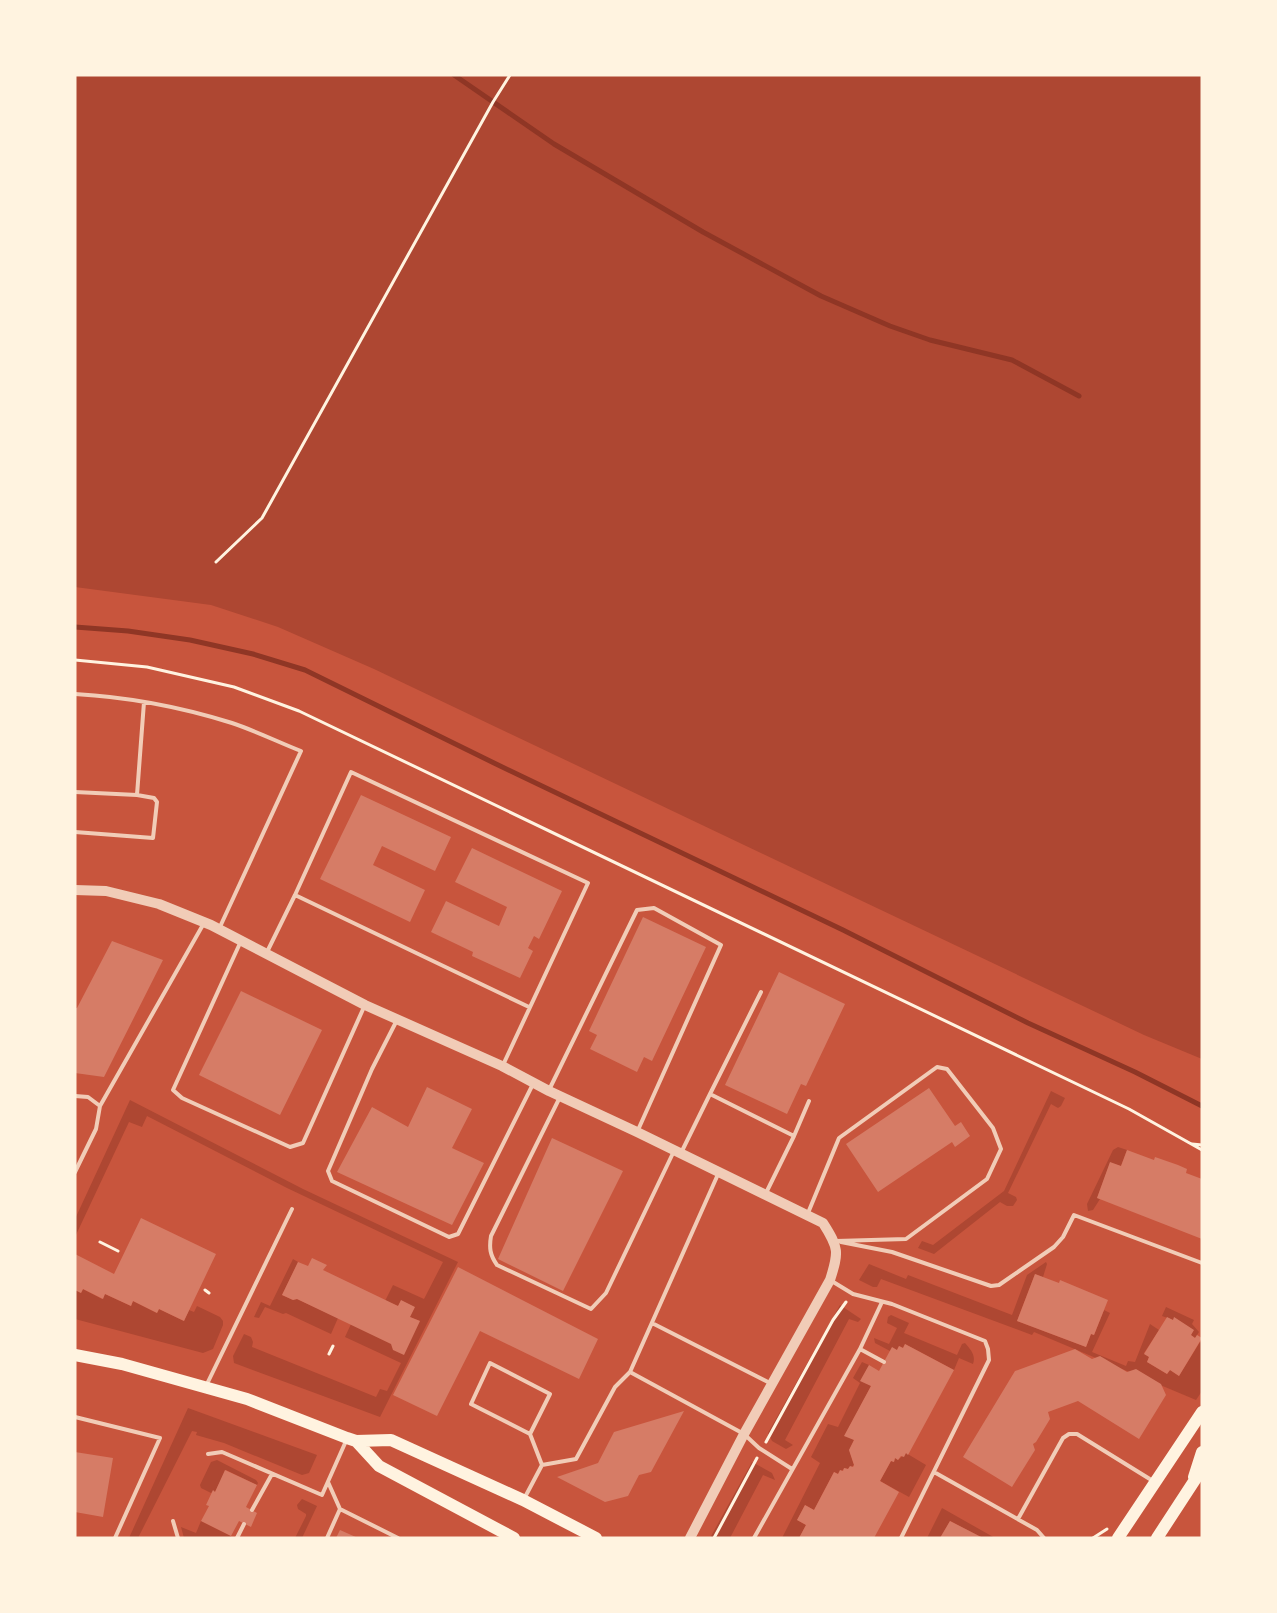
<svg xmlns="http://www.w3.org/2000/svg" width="1277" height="1613" viewBox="0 0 1277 1613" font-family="Ubuntu,sans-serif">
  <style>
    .green { fill: #ae4732 }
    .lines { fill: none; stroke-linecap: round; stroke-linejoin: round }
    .stream { stroke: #8f3625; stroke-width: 5 }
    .building { fill: #d67c66 }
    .path { stroke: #fff3e0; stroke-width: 3 }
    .service { stroke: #f1ccb7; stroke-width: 4 }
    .tertiary { stroke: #f1ccb7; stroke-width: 10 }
    .secondary { stroke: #fff3e0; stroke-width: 12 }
    .primary { stroke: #fff3e0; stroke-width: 12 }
  </style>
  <rect width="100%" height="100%" fill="#c8553d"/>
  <path class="green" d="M75,75H1202V1059L1144,1035L374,669L278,627L211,605L75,587Z
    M1051,1091L1065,1098L1061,1106L1058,1108L1051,1104L1008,1193L1016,1197L1017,1200L1013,1206H1007L1000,1202L934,1254L918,1248L922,1241L933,1245L1004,1191Z
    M130,1100L303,1189L458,1262L380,1417L234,1363L233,1356L244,1334L251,1337L253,1342L252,1347L376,1397L380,1389L387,1391L401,1363L345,1337L351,1324L420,1321L410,1317L401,1301L398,1306L385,1301L393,1285L424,1299L443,1262L287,1188L147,1116L142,1127L129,1122L75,1237V1219Z
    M1118,1147L1127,1150L1121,1166L1110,1163L1097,1198L1100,1199L1093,1210L1088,1211L1087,1204L1113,1150Z
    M293,1259L298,1262L282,1295L293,1300L297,1299L338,1318L331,1334L286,1313L283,1314L265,1307L259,1318L254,1317L261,1302L270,1306Z
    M1046,1262L1047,1264L1043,1277L1035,1274L1017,1321L1086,1347L1091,1334L1094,1335L1104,1310L1110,1313L1092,1352L1126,1366L1128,1361L1135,1362L1150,1324L1159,1330L1144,1353L1149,1357L1147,1362L1167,1374L1170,1370L1179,1376L1200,1342L1202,1343V1391L1196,1400L1034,1332L1032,1335L881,1279L877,1287H873L859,1280L869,1264L906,1279L908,1275L1012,1315L1027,1275Z
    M83,1289L102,1299L105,1294L131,1306L133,1301L157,1313L159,1309L184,1321L189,1310L194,1312L197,1306L220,1317L223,1321V1325L213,1349L203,1353L75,1319V1290L81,1293Z
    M840,1305L861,1319L858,1322L849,1319L785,1440L793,1445L786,1449L772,1441L768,1433Z
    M1166,1307L1194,1320L1192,1324L1199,1332L1195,1338L1191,1335L1193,1330L1175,1318L1173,1320L1162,1316Z
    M891,1315L909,1323L904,1333L957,1355L962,1344L965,1343C971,1350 976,1355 973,1364L959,1358L954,1370L905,1344L903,1348L899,1346L897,1350L890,1351L875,1343L874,1338L889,1344L897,1328L887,1323L888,1317Z
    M862,1362L869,1365L861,1380L871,1386L845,1435L854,1440L849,1450L854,1465L848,1469L845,1468L838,1474L834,1472L814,1510L805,1505L797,1520L806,1525L799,1538H782L820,1463L811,1457L828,1424L838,1427L860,1383L853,1378Z
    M188,1408L317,1455L309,1473L302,1475L224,1443L196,1435L197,1432L192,1431L138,1538H129Z
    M906,1453L926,1465L909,1497L880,1481L891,1461L894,1462L895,1458L898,1460Z
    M217,1460L256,1480L258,1483L257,1485L226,1470L215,1492L213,1491L211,1493L201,1488L200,1485L211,1462Z
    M752,1462L772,1473L775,1480L763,1475L730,1538H710Z
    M302,1499L317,1506L302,1538H295L306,1516V1514L298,1509L297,1505Z
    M942,1508L995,1538H983L950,1521L940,1538H927Z
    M201,1521L231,1536V1538H184L181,1527L196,1533Z"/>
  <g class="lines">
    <path class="stream" d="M454,75L554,144L703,232L821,296L890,326L930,340L1012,360L1079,396
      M75,627L128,631L190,640L253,654L305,670L494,763L843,930L1028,1023L1135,1072L1202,1106"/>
  </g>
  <path class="building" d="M361,795L451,837L435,871L382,846L373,865L425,890L410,922L320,879Z
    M472,848L562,891L539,939L534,936L528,948L533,951L520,978L472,956L473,952L431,932L446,901L499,926L507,907L455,882Z
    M643,917L706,947L652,1061L644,1057L637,1072L590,1049L597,1035L589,1031Z
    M112,941L163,960L104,1077L75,1073V1008H77Z
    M779,972L845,1004L806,1086L801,1084L787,1114L725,1085Z
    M241,991L322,1030L280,1115L199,1075Z
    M427,1087L472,1109L452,1148L484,1163L452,1225L337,1172L372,1107L408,1127Z
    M929,1088L955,1126L961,1122L970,1136L955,1147L952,1142L878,1192L846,1144Z
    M552,1138L623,1171L563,1291L498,1259Z
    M1127,1150L1154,1160L1155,1157L1178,1165L1187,1169L1186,1173L1202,1179V1239L1097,1198L1110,1162L1121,1166Z
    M141,1218L216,1254L184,1321L159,1309L157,1313L133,1301L131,1306L105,1294L103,1299L83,1289L81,1293L75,1290V1254L114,1274Z
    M312,1258L327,1265L323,1270L398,1306L401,1300L415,1307L410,1317L420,1321L404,1355L393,1350L391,1344L297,1299L293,1300L282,1295L298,1262L308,1266Z
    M458,1267L598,1339L579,1379L480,1331L437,1416L393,1395Z
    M1035,1274L1059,1283L1060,1280L1108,1300L1094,1335L1091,1334L1086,1347L1017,1321Z
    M1167,1317L1173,1320L1174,1317L1194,1330L1191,1335L1195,1338L1197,1335L1202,1338L1179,1376L1170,1370L1167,1374L1147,1362L1149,1357L1144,1354Z
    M905,1344L954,1370L908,1455L906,1453L904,1457L901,1456L898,1460L895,1458L894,1462L891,1461L880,1481L899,1492L874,1538H799L806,1525L797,1520L805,1505L814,1510L834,1472L838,1474L840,1470L843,1471L844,1468L848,1469L850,1466L853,1467L854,1465L849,1450L854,1440L844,1436L871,1386L860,1381L869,1365L879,1371L892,1347L897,1350L899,1346L903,1348Z
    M1075,1349L1092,1359L1100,1356L1127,1372L1136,1369L1161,1384L1166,1395L1139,1439L1078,1401L1048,1412L1050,1419L1036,1442L1033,1444L1035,1450L1012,1487L963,1457L1015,1371Z
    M684,1411L651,1472L639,1475L628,1496L605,1502L557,1477L598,1463L614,1432Z
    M75,1452L113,1458L103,1517L75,1512Z
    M225,1470L257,1485L246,1507L257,1513L251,1527L239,1521L231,1536L201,1521L209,1506L206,1505L213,1490L215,1492Z
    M950,1521L983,1538H940Z
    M340,1530L358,1538H336Z"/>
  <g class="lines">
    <path class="path" d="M216,562L262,518L493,102L510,75
      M75,660L147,667L234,687L299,711L1129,1109L1202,1150
      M1192,1144L1202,1145
      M100,1242L118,1251
      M205,1290L209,1293
      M329,1354L333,1346
      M766,1442L833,1320L846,1302
      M714,1538L757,1458
      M1093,1538L1107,1529"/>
    <path class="service" d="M75,694C129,697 181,707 232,723C256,731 278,742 301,751L219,929
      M75,792L137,795
      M75,832L153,838L157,802L154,798L137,795L144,702
      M295,895L529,1007
      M241,941L173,1090L182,1098L290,1147L303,1143L364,1007
      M267,952L295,895L351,772L588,883L503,1065
      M397,1020L372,1069L328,1171L332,1181L449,1237L458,1234L533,1084
      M549,1090L637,910L654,908L721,945L638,1130
      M710,1094L761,992
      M75,1096L88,1097L100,1106L96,1129L75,1172
      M560,1097L491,1236C489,1248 490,1255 497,1265L591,1309L606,1293L674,1151
      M100,1106L204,923
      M794,1136L809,1101
      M681,1153L710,1094L794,1136L766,1193
      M808,1213L839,1138L937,1067L947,1069L993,1128L1001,1149L987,1179L906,1239L836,1241
      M841,1242L892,1252L991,1286L999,1285L1054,1247L1063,1237L1074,1215L1202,1263
      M830,1280L853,1294L892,1304L985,1341L988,1349L989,1360L901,1538
      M652,1323L772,1384
      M860,1349L884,1362
      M630,1372L744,1434L759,1448L792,1469
      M206,1386L292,1209
      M75,1417L160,1438L115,1538
      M208,1454L222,1452L322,1495L346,1441
      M542,1465L576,1459L615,1387L630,1372L719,1172
      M934,1472L1037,1530L1044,1538
      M328,1482L340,1509L398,1538
      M524,1499L542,1465L530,1434L550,1394L490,1363L471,1404L530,1434
      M252,1510L272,1474
      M1018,1519L1063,1438L1069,1434H1077L1153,1481
      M173,1521L178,1538
      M237,1538L244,1524
      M327,1538L340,1509
      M754,1538L860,1349L882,1302"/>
    <path class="tertiary" d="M75,890L106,891L159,904L211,925L365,1005L502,1066L549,1091L637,1132L823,1223C839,1248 839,1252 830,1280L744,1434L690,1538"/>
    <path class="secondary" d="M75,1355L122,1364L247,1399L347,1438L356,1441L379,1466L514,1538
      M356,1441L391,1440L523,1500L596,1538"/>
    <path class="primary" d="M1194,1477L1202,1452
      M1118,1538L1202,1412
      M1157,1538L1202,1469"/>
  </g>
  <rect width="1277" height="1613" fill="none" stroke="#fff3e0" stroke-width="153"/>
</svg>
